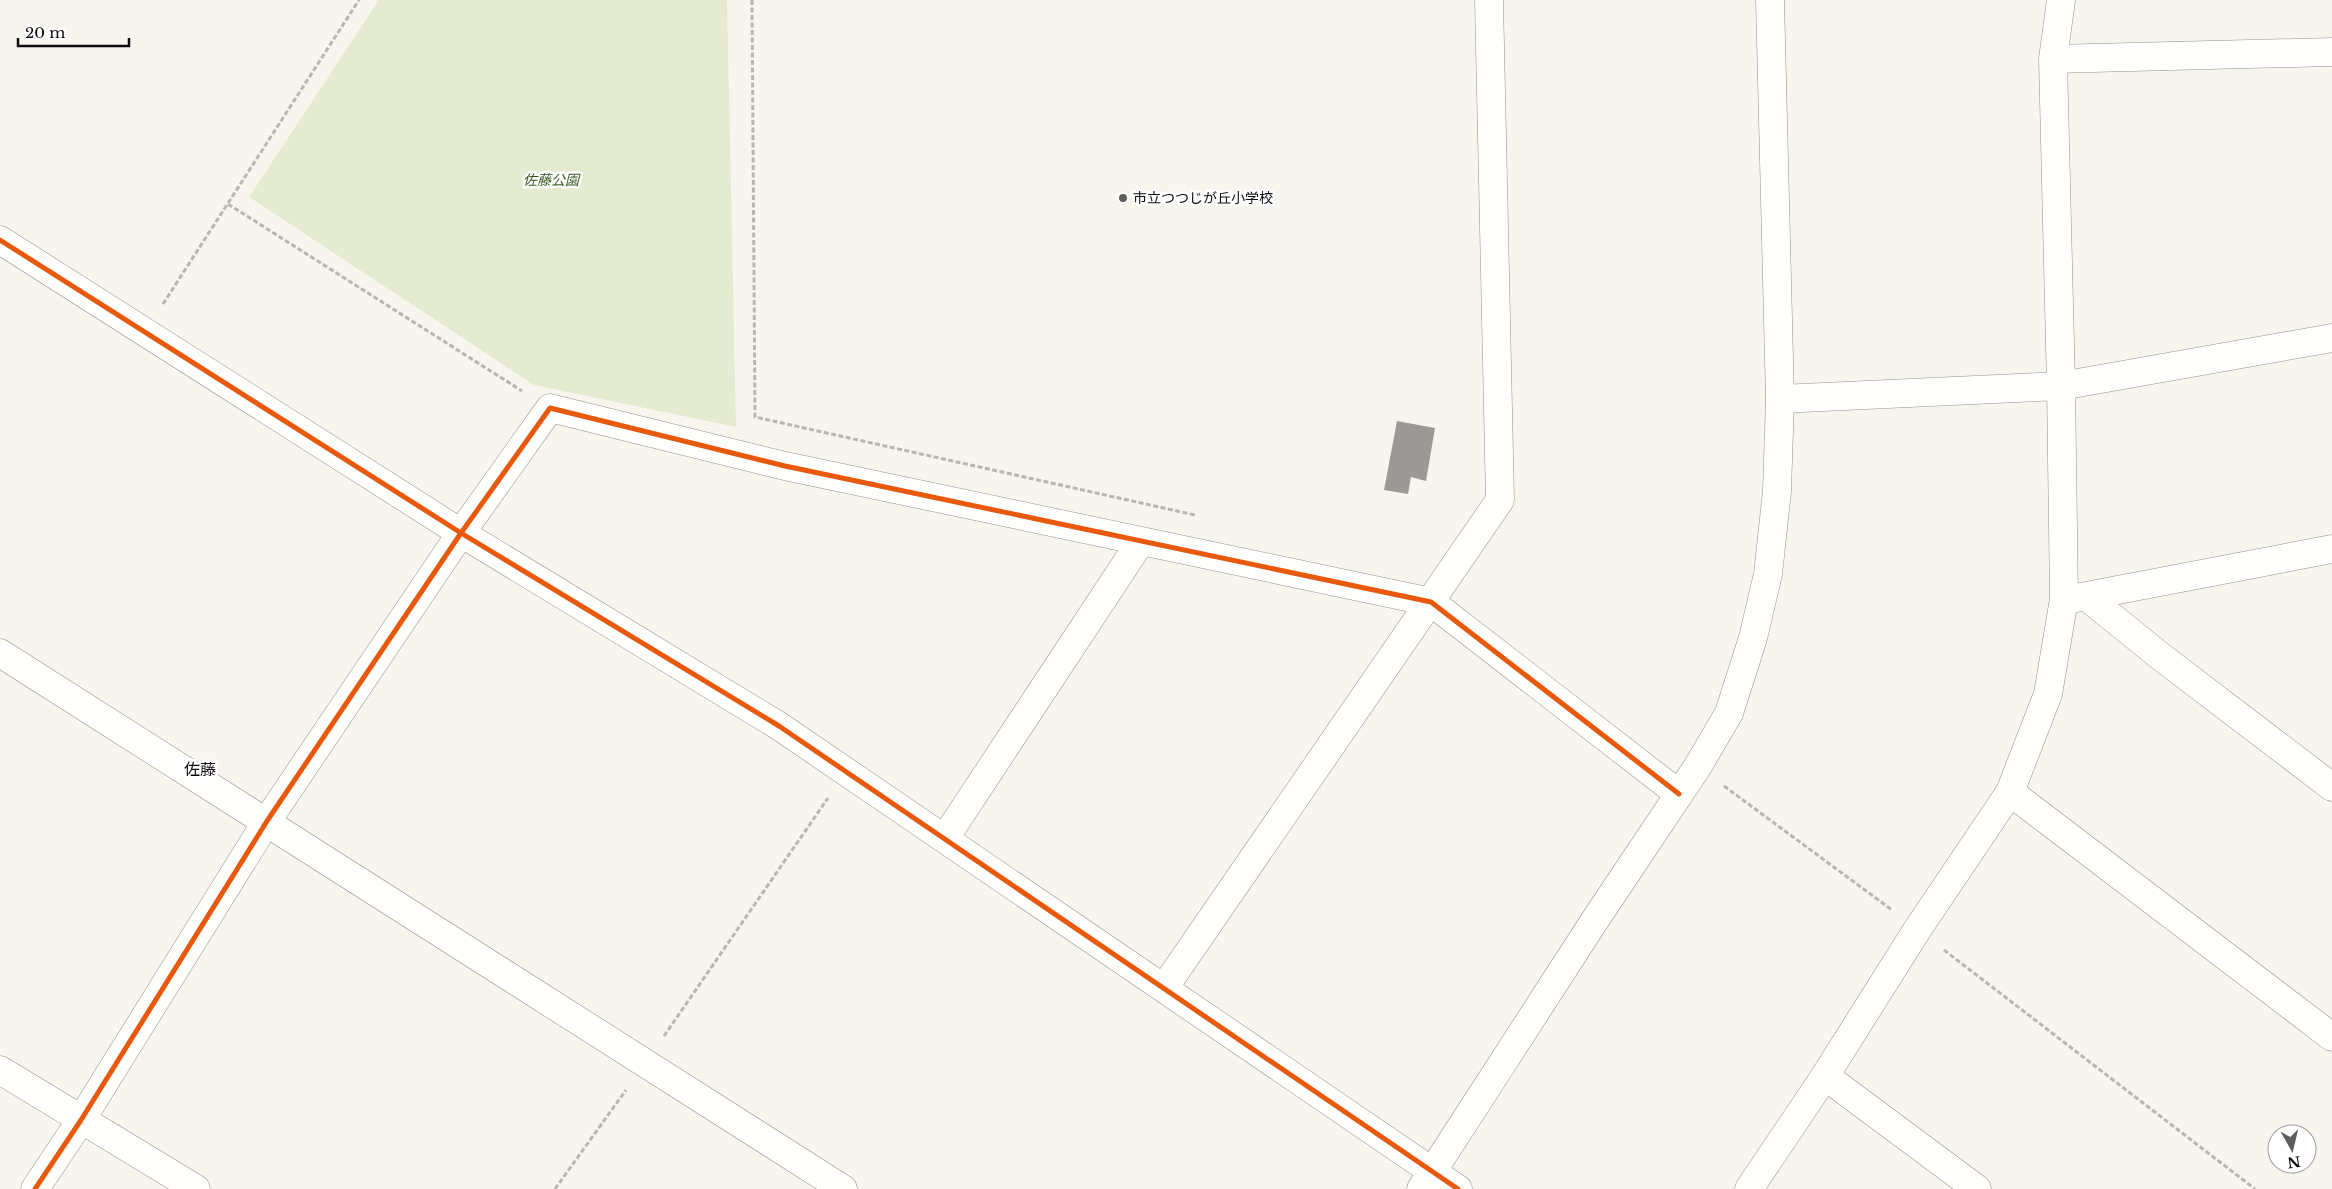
<svg xmlns="http://www.w3.org/2000/svg" width="2332" height="1189" viewBox="0 0 2332 1189" font-family="'Libre Baskerville','Noto Sans JP',serif">
  <style>
    .green { fill: #e5ebd1 }
    .building { fill: #9b9995 }
    .lines { fill: none; stroke-linecap: round; stroke-linejoin: round }
    .minor-casing { stroke: #92908e; stroke-width: 29 }
    .path { stroke: #b7b6b5; stroke-width: 3; stroke-dasharray: 5 2.5; stroke-linecap: butt }
    .minor { stroke: #fefefd; stroke-width: 28 }
    .cycleway-casing { stroke: #fff; stroke-width: 8 }
    .cycleway { stroke: #e8590c; stroke-width: 5 }
    .poi-dot { fill: #5e5d5b; stroke: #fff; stroke-width: 2 }
    .labels { text-anchor: middle; stroke-width: 5; stroke-linejoin: round; paint-order: stroke }
    .park-label { font-size: 14px; font-style: italic; fill: #385924; stroke: #fff }
    .poi-label { font-size: 14px; fill: #0b0b0b; stroke: #fff; text-anchor: start }
    .quarter-label { font-size: 16px; fill: #0b0b0b; stroke: #fff }
  </style>
  <rect width="100%" height="100%" fill="#f8f5ef"/>
  <path class="green" d="M379,0H727L736,427L534,385L249,197Z"/>
  <path class="building" d="M1397,421L1435,428L1426,481L1411,477L1408,494L1384,490Z"/>
  <g class="lines">
    <defs>
      <path id="minor" d="M2053,59L2332,52
        M0,240L461,533L779,726L1458,1189
        M1780,399L2061,386L2332,338
        M2087,597L2160,656L2332,787
        M2076,598L2332,549
        M0,653L843,1189
        M2010,792L2332,1037
        M945,838L1141,541
        M1164,988L1500,500L1489,0
        M0,1070L196,1189
        M1825,1076L1977,1189
        M35,1189L81,1120L267,821L461,533L550,408L785,466L1431,602L1679,794
        M1421,1189L1595,920L1698,766L1729,713L1753,638L1768,574L1777,491L1780,399L1770,0
        M1749,1189L1825,1076L1917,930L2010,792L2048,694L2064,599L2061,386L2053,59L2061,0"/>
    </defs>
    <use href="#minor" class="minor-casing"/>
    <path class="path" d="M752,0L755,417L1195,515
      M228,204L522,391
      M163,304L359,0
      M1724,786L1892,910
      M1944,950L2255,1189
      M664,1036L828,798
      M555,1189L626,1090"/>
    <use href="#minor" class="minor"/>
    <defs>
      <path id="cycleway" d="M0,240L461,533L779,726L1458,1189
        M35,1189L81,1120L267,821L461,533L550,408L785,466L1431,602L1679,794"/>
    </defs>
    <use href="#cycleway" class="cycleway-casing"/>
    <use href="#cycleway" class="cycleway"/>
  </g>
  <circle class="poi-dot" cx="1123" cy="198" r="5"/>
  <g class="labels">
    <g class="park-label">
      <text x="551" y="185">佐藤公園</text>
    </g>
    <g class="poi-label">
      <text x="1133" y="203">市立つつじが丘小学校</text>
    </g>
    <g class="quarter-label">
      <text x="200" y="775">佐藤</text>
    </g>
  </g>
  <g transform="translate(2292 1149) rotate(172)"><circle r="24" fill="#ffffff" stroke="#9d9d9d"/>
  <path d="M0-4L9 19L0 12L-9 19Z" fill="#5e5d5b"/>
  <text y="-8" font-size="14" font-weight="bold" text-anchor="middle" fill="#0b0b0b">N</text>
  </g>
  <path d="M18 38v8h111v-8" fill="none" stroke="#0b0b0b" stroke-width="2.5"/>
  <text x="25" y="38" font-size="15" fill="#0b0b0b" stroke="#ffffff" stroke-width="4" paint-order="stroke">20 m</text>
</svg>
